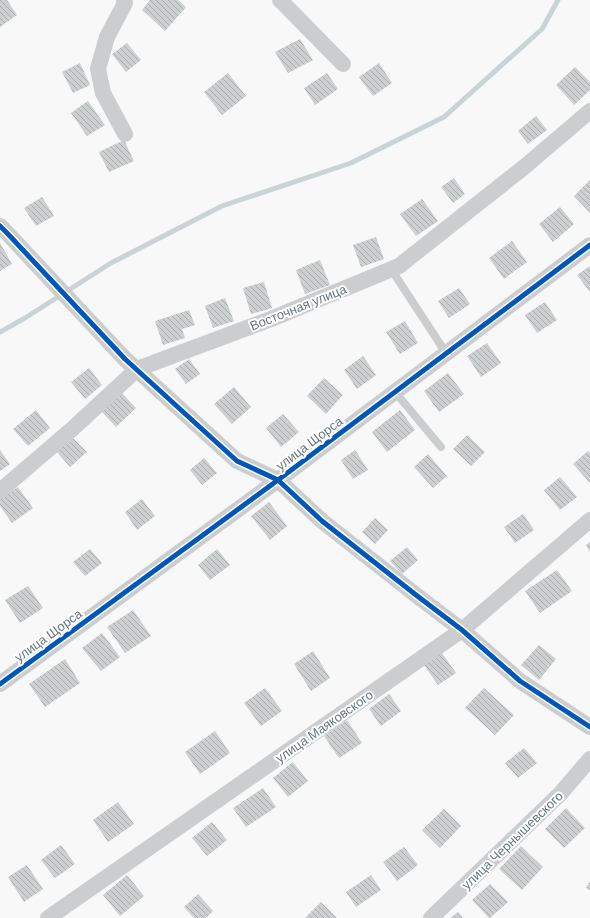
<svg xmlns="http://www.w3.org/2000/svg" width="590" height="918" viewBox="0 0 590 918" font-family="'DM Sans',sans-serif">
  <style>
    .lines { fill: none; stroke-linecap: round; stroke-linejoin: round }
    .stream { stroke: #cbd3d6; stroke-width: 5 }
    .building { fill: url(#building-back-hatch) }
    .lane { stroke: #cbcdce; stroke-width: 8 }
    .street { stroke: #cbcdce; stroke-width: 16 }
    .cycleway-casing { stroke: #fff; stroke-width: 8 }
    .cycleway { stroke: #0057b8; stroke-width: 5 }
    .labels { text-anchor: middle; stroke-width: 4; stroke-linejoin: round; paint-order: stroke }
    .street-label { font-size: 13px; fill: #66767f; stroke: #fff }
  </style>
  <defs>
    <pattern id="building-back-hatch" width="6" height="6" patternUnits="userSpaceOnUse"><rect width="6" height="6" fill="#cdcfd0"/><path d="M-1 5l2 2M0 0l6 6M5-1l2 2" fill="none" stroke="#aaadae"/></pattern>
  </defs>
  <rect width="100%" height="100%" fill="#f8f8f8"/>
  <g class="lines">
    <path class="stream" d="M0,332L25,318L111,263L222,206L351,163L444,117L542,29L558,0"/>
  </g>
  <path class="building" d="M0,0H7L17,15L0,27Z
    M150,0H178L186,7L165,31L142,10Z
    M300,39L313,60L288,73L275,52Z
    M127,43L141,60L126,72L112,54Z
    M80,63L90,85L73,93L62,72Z
    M379,63L392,83L373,96L359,77Z
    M575,67L590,82V90L574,105L556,85Z
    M228,73L246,96L222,115L204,92Z
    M327,73L338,89L315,105L304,88Z
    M88,101L105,125L87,136L71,113Z
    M536,116L547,130L528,144L518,131Z
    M124,140L134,161L109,172L99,152Z
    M454,178L465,194L453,203L441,187Z
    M590,180V213L574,196Z
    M42,197L54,216L36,226L24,208Z
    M422,199L438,221L416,236L400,214Z
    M560,207L574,224L553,242L539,224Z
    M376,237L384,259L361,267L353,245Z
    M512,241L527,262L504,279L489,258Z
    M0,243L12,264L0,271Z
    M320,260L330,285L305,294L296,270Z
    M590,266V292L577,275Z
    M264,282L272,308L251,314L243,288Z
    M459,288L470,304L449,318L438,301Z
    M225,298L234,321L213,328L205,306Z
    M545,302L557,320L537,333L525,315Z
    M189,310L195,325L182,329L185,338L163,345L155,321Z
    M405,321L418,343L400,354L386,332Z
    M487,343L501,363L481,377L467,356Z
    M363,356L376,375L357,389L344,370Z
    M189,359L200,374L186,384L175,369Z
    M89,368L102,385L85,399L71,382Z
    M448,373L464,394L439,412L424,391Z
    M324,378L343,395L326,414L307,396Z
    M234,387L251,407L232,424L214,404Z
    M121,392L136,408L116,427L101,411Z
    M36,410L50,428L28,446L13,429Z
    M400,410L415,430L387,452L372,432Z
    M283,414L299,432L281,447L266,428Z
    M467,435L485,452L471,466L453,449Z
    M73,438L87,452L70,467L57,452Z
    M0,450L10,464L0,471Z
    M355,450L368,470L353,479L341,460Z
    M588,451L590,453V483L573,464Z
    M428,454L447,476L433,488L414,467Z
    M204,458L217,473L202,485L190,470Z
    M560,477L577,497L560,510L544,490Z
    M18,487L33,508L12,523L0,506V499Z
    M142,499L155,516L137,530L125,512Z
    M269,502L287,526L270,540L251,516Z
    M523,514L534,530L515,543L504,527Z
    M375,518L388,530L375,544L362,532Z
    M590,542V552L586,545Z
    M407,547L418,560L402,574L390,561Z
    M90,549L102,563L85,576L73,562Z
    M217,549L230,565L210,580L198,565Z
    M557,570L572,591L540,613L525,591Z
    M28,586L43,608L20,623L5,600Z
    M133,610L151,636L125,653L107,627Z
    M102,633L120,657L101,671L82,648Z
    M539,645L556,659L539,680L521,665Z
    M313,651L330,678L311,691L294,664Z
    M442,653L456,673L438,685L424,665Z
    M65,659L80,683L45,707L29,684Z
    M265,688L282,711L261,726L244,703Z
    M484,688L514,715L495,735L465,708Z
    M389,694L401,711L381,726L369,709Z
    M347,720L362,743L339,758L324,736Z
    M215,731L230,753L200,774L185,752Z
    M524,748L537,763L518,778L505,763Z
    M293,762L308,781L288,797L273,778Z
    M263,788L276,807L246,827L233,808Z
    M118,802L134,824L108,842L93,820Z
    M566,808L585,828L564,848L545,829Z
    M444,809L461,826L440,848L422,830Z
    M212,822L227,840L207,856L192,838Z
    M61,845L75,864L55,878L41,860Z
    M521,846L543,867L522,890L499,869Z
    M404,847L418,865L397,881L383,862Z
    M27,865L43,889L24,902L8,877Z
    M127,875L144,896L120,916L103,895Z
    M371,875L381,890L356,907L346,892Z
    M590,881V890L586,888Z
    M490,884L508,902L490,918H489L472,900Z
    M198,894L213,911L206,918H194L184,907Z
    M321,902L337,918H305Z
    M458,912L463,918H450Z"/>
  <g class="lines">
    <path class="lane" d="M391,269L446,353
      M395,392L441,447"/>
    <path class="street" d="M124,0L125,3L107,37L98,69L103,93L125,134
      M280,0L343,64
      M0,226L7,233L125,359L237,461L278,480L322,521L416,595L462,630L520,681L590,727
      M0,491L71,430L137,369L271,319L399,266L523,168L590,111
      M0,684L278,480L590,245
      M48,918L462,630L590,520
      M431,918L560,794L590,759"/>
    <defs>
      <path id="cycleway" d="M0,226L7,233L125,359L237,461L278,480L322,521L416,595L462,630L520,681L590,727
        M0,684L278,480L590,245"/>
    </defs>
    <use href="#cycleway" class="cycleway-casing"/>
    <use href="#cycleway" class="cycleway"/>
  </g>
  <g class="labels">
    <g class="street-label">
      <text transform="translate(298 307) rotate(-22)" y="5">Восточная улица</text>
      <text transform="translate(309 443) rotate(-37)" y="5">улица Щорса</text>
      <text transform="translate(48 635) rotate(-36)" y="5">улица Щорса</text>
      <text transform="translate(324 726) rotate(-35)" y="5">улица Маяковского</text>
      <text transform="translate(512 840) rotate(-44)" y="5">улица Чернышевского</text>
    </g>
  </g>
</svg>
